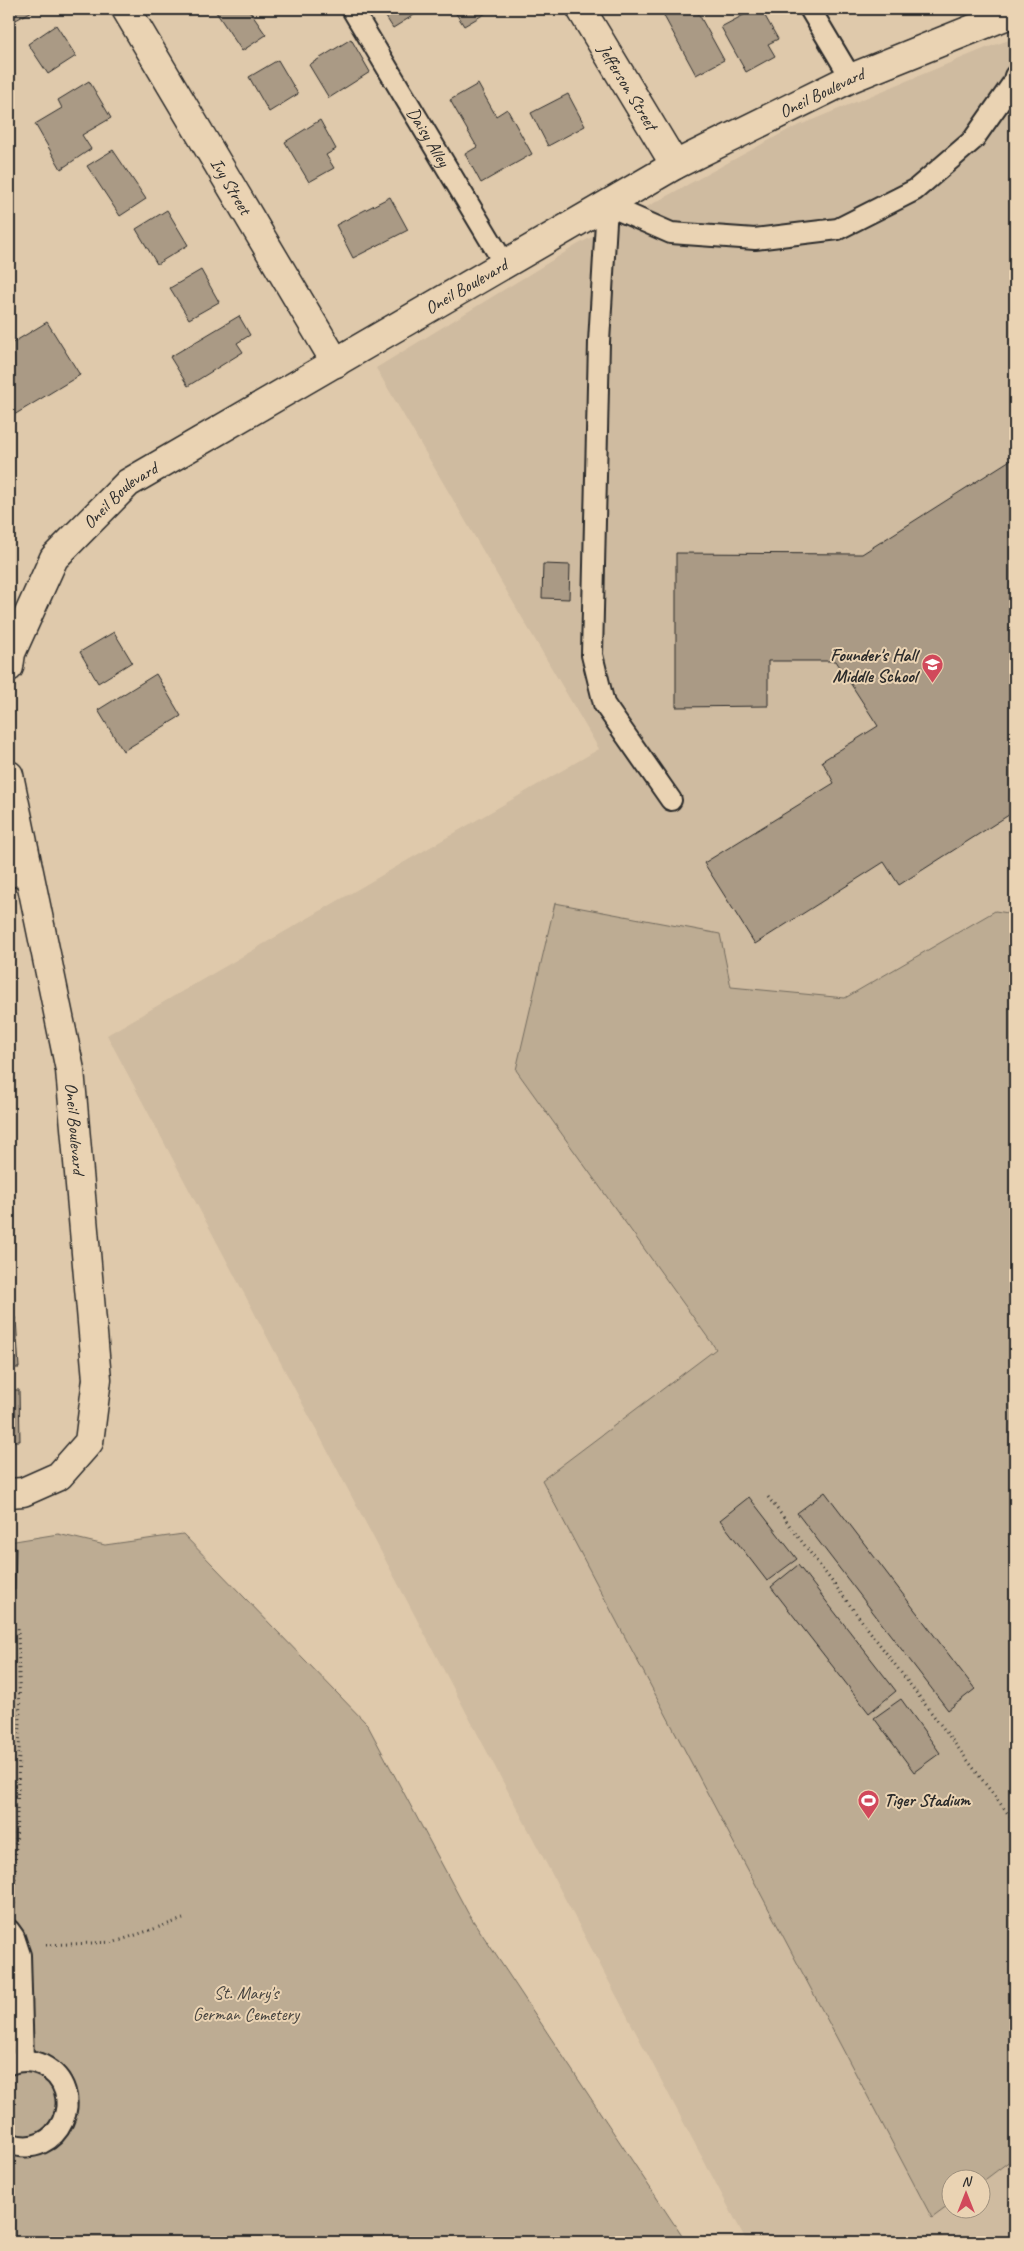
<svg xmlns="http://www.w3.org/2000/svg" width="1024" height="2251" viewBox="0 0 1024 2251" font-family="Caveat,sans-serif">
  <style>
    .built { fill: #cfbba0; fill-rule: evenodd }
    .green { fill: #bdac93; stroke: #746c5f }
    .building { fill: #aa9a85; stroke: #2b2b2b }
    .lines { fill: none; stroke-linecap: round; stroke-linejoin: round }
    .service-casing { stroke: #2b2b2b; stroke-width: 24 }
    .minor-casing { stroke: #2b2b2b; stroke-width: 31 }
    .tertiary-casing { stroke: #2b2b2b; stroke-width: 31 }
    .path { stroke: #2b2b2b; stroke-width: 3; stroke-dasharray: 1 4; stroke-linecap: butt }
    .service { stroke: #ead3b3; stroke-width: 20 }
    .minor { stroke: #ead3b3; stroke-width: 28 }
    .tertiary { stroke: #ead3b3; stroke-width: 28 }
    .labels { text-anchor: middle; stroke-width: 4; stroke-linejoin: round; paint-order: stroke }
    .street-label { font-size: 18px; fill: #2b2b2b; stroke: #ead3b3 }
    .poi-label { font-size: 18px; font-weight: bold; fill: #2b2b2b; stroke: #ead3b3; text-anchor: end }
    .park-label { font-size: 18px; fill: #484540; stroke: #ead3b3 }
  </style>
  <rect width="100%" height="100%" fill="#dfc9ab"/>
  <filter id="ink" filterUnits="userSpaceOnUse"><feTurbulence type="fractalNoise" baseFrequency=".02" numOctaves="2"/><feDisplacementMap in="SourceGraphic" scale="10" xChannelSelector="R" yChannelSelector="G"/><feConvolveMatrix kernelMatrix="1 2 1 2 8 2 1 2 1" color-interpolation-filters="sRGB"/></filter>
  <g filter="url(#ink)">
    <path class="built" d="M1015,38V2242H747L107,1035L599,749L376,368L577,245L788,130L986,48ZM952,2178H982V2208H952Z"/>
    <path class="green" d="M555,903L720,934L731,987L845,998L995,911L1015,914V2157L982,2182V2178H952L951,2204L932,2218L542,1480L716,1349L516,1070Z
      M58,1534L105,1545L183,1534L367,1724L468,1913L686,2242H9V1542Z"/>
    <path class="building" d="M9,9H36L14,21Z
      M214,9H248L266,35L242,51Z
      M381,9H421L422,10L393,28Z
      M453,9H493L464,26Z
      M676,9H696L724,60L696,75L664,16Z
      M755,9H761L778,39L768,44L775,56L746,72L721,27Z
      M844,9H858L848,15Z
      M56,25L76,56L48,74L28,44Z
      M351,39L370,72L329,98L309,65Z
      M278,60L298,94L269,112L249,77Z
      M89,81L111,118L82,135L91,149L61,169L35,124L62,108L58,100Z
      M478,84L496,116L507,109L532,154L481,183L465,154L477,147L450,100Z
      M568,94L585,126L548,146L531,113Z
      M320,120L336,149L326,155L334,168L309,182L285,142Z
      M113,150L146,199L120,216L87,166Z
      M390,197L408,230L353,258L336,225Z
      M167,210L188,245L157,264L136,229Z
      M201,270L219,302L189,319L170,288Z
      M239,316L250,335L237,343L243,352L188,386L170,357Z
      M47,322L80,375L9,418V345Z
      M1015,457V811L899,885L884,862L755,944L704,863L834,783L822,761L878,726L836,661H768V706L676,707V553L862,554Z
      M543,564L570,565L569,599L542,598Z
      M114,632L132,662L98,683L80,652Z
      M156,674L181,716L123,751L98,710Z
      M9,1240L12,1277H9Z
      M9,1318H16L19,1368H9Z
      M9,1390H19L20,1441H9Z
      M825,1492L975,1689L948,1710L797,1513Z
      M749,1497L797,1559L767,1581L720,1520Z
      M9,1547H16L15,1590H9Z
      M798,1565L896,1691L869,1713L771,1587Z
      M901,1699L940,1753L914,1772L874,1718Z"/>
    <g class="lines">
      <defs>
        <g id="service">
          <path id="s1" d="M352,9L505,265"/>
          <path d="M810,9L851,78"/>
          <path d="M671,800L604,704L592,655L599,342L607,205L671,233L755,239L838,229L915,190L973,140L1013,83L1015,76"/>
          <path d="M9,877L29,873"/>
          <path d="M9,1930L14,1937L20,1955L23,2061"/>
          <path d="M9,2064C20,2060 32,2060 42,2065C92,2091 58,2163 9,2143"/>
        </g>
        <g id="minor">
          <path id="s2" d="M126,9L336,363"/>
          <path id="s3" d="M581,9L675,165"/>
        </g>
        <g id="tertiary">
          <path id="s4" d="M9,667L11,653L54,558L128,483L675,165L851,78L1015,12"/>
          <path id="s5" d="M9,775L70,1070L97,1379L89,1442L59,1476L23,1492L9,1493"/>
        </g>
      </defs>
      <use href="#service" class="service-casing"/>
      <use href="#minor" class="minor-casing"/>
      <use href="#tertiary" class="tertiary-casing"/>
      <path class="path" d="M768,1497L1015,1823
        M14,1904L20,1723L18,1628
        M46,1945L115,1942L183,1919"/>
      <use href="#service" class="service"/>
      <use href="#minor" class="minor"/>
      <use href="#tertiary" class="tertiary"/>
    </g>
  </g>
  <defs>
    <symbol id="school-pin" viewBox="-11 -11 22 30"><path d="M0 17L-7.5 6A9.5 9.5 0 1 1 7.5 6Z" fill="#d1495b" stroke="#ead3b3"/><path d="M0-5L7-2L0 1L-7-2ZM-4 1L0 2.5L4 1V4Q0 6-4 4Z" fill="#fff"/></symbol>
    <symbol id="stadium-pin" viewBox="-11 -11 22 30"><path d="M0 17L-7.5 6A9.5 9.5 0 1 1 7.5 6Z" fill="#d1495b" stroke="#ead3b3"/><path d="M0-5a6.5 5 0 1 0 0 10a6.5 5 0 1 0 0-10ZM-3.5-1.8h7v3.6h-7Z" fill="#fff"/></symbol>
  </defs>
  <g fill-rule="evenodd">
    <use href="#school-pin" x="920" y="652" width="25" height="34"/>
    <use href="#stadium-pin" x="856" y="1788" width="25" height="34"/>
  </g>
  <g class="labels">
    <g class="street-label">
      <text dy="6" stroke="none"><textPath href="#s3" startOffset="91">Jefferson Street</textPath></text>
      <text dy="6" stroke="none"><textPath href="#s4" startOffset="1020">Oneil Boulevard</textPath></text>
      <text dy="6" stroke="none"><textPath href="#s1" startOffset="149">Daisy Alley</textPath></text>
      <text dy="6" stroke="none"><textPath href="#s2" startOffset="206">Ivy Street</textPath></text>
      <text dy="6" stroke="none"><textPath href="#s4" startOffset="615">Oneil Boulevard</textPath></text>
      <text dy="6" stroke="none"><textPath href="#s4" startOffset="210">Oneil Boulevard</textPath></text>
      <text dy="6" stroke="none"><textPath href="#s5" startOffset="360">Oneil Boulevard</textPath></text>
    </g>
    <g class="poi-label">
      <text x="917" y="661">Founder's Hall<tspan x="917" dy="21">Middle School</tspan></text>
      <text x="884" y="1806" text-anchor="start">Tiger Stadium</text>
    </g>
    <g class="park-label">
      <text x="246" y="1999">St. Mary's<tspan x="246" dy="21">German Cemetery</tspan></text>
    </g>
  </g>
  <rect width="1024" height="2251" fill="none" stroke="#ead3b3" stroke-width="30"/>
  <rect x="15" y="15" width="994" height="2221" fill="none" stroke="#2b2b2b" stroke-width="2" filter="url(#ink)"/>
  <g transform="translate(966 2194)"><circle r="24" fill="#ead3b3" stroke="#9e907d"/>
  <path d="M0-4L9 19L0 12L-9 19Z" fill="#d1495b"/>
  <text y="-8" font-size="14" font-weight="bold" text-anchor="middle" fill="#2b2b2b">N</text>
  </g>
</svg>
